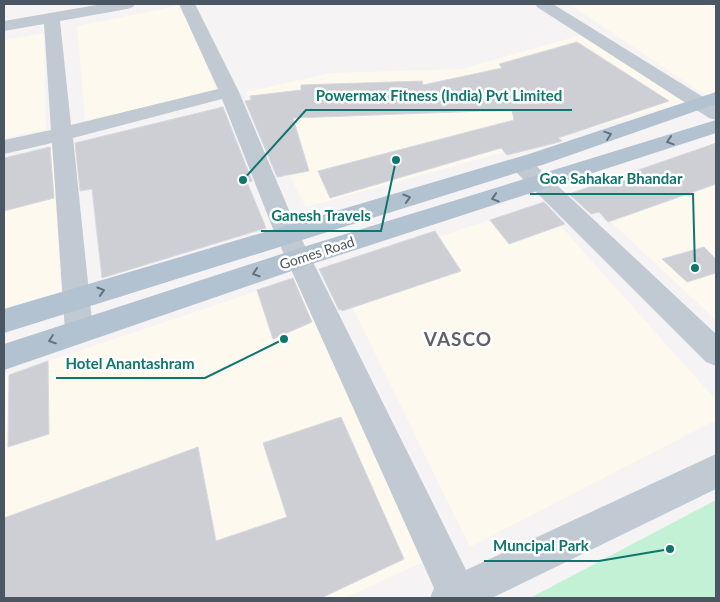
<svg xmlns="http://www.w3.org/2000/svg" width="720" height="602" viewBox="0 0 720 602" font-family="Lato,sans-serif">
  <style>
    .commercial { fill: #fdf9ef }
    .green { fill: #c3f1d5 }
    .building { fill: #cdcfd5; stroke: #d7d9de }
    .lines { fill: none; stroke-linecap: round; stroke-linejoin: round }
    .minor { fill: #c1cad2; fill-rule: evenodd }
    .major { fill: #b3c2d1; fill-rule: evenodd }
    .oneway { stroke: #64717d }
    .labels { text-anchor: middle; stroke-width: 5; stroke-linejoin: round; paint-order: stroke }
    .street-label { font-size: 14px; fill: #4a5661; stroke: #fff }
    .district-label { font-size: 19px; font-weight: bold; letter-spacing: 1px; fill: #5f6368; stroke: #fff }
    .leader { fill: none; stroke: #0f766e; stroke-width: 2 }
    .callout-dot { fill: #0f766e; stroke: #fff; stroke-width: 2 }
    .callout-label { font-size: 15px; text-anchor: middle; font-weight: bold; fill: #0f766e; stroke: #fff; stroke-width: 5; stroke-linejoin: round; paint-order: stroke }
  </style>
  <rect width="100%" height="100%" fill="#f5f3f3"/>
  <path class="commercial" d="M569,4H716V92L707,96Z
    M182,5L217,91L85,121L77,26Z
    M44,33L46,129L4,138V40Z
    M581,35L685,102L306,207L246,92L330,73L462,69Z
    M716,141V320L581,194Z
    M53,149L61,292L4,308V159Z
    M540,203L716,400V420L470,547L335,272Z
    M295,278L427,560L345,598H4V376Z"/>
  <path class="green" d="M716,500V598H530Z"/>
  <path class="building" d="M577,42L669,101L558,138L562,141L555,143L507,155L501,148L330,198L318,171L514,120L512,110L293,118L309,171L277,177L245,101L251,100L250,96L301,90V85L422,81L423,85L502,68L499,64Z
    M223,107L252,181L247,182L266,228L102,278L92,189L80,191L75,143Z
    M716,143V184L608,222L599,212L591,214L569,194Z
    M50,147L54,198L4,211V158Z
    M544,202L565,224L509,244L490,220Z
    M435,231L461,271L342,311L341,309L339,310L319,269Z
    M704,247L716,259V273L687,282L662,259Z
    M293,278L312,322L273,339L257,290Z
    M48,361L49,434L8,447L9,375Z
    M341,417L404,559L321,598H4V518L198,447L216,541L287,517L263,443Z"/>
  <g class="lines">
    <path class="minor" d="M102,4H135L133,7L127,9L60,21L71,125L218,89L179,4H195L239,92L299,234L466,570L716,454V489L492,598H430L434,588L275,234L222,99L73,138L93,331L89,340L79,344L69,340L65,331L52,143L4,154V140L51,130L44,24L4,31V21Z
      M535,4H553L716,105V120L709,118L537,7Z
      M521,157L529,159L716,334V366L706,362L513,169L510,164L513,159Z"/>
    <path class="major" d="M716,92V104L545,164L4,333V309L529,154Z
      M716,120V133L309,265L4,370V344L300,248Z"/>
  </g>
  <defs><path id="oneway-chevron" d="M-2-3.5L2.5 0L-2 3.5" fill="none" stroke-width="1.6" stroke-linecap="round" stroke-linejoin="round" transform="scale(1.25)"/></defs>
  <g class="oneway">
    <use href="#oneway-chevron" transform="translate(608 135) rotate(-19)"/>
    <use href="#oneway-chevron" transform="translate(670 141) rotate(162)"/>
    <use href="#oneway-chevron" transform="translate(407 198) rotate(-17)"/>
    <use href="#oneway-chevron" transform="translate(495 198) rotate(163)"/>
    <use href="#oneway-chevron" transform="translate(256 273) rotate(162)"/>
    <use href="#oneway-chevron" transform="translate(101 291) rotate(-17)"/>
    <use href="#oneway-chevron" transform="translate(52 340) rotate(161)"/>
  </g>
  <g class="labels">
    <g class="street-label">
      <text transform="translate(317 253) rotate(-18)" y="5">Gomes Road</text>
    </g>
    <g class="district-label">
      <text x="458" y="346">VASCO</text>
    </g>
  </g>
  <path class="leader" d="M243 180L306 110H572M695 268L693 194H530M396 160L381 231H261M284 339L205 378H56M670 549L599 561H484"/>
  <g class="callout-dot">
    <circle cx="243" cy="180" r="5"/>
    <circle cx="695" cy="268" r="5"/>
    <circle cx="396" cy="160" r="5"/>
    <circle cx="284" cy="339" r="5"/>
    <circle cx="670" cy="549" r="5"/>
  </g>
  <g class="callout-label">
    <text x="439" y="101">Powermax Fitness (India) Pvt Limited</text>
    <text x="611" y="184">Goa Sahakar Bhandar</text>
    <text x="321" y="221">Ganesh Travels</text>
    <text x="130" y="369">Hotel Anantashram</text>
    <text x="541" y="551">Muncipal Park</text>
  </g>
  <rect width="720" height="602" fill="none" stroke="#4a5661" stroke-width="10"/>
</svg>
